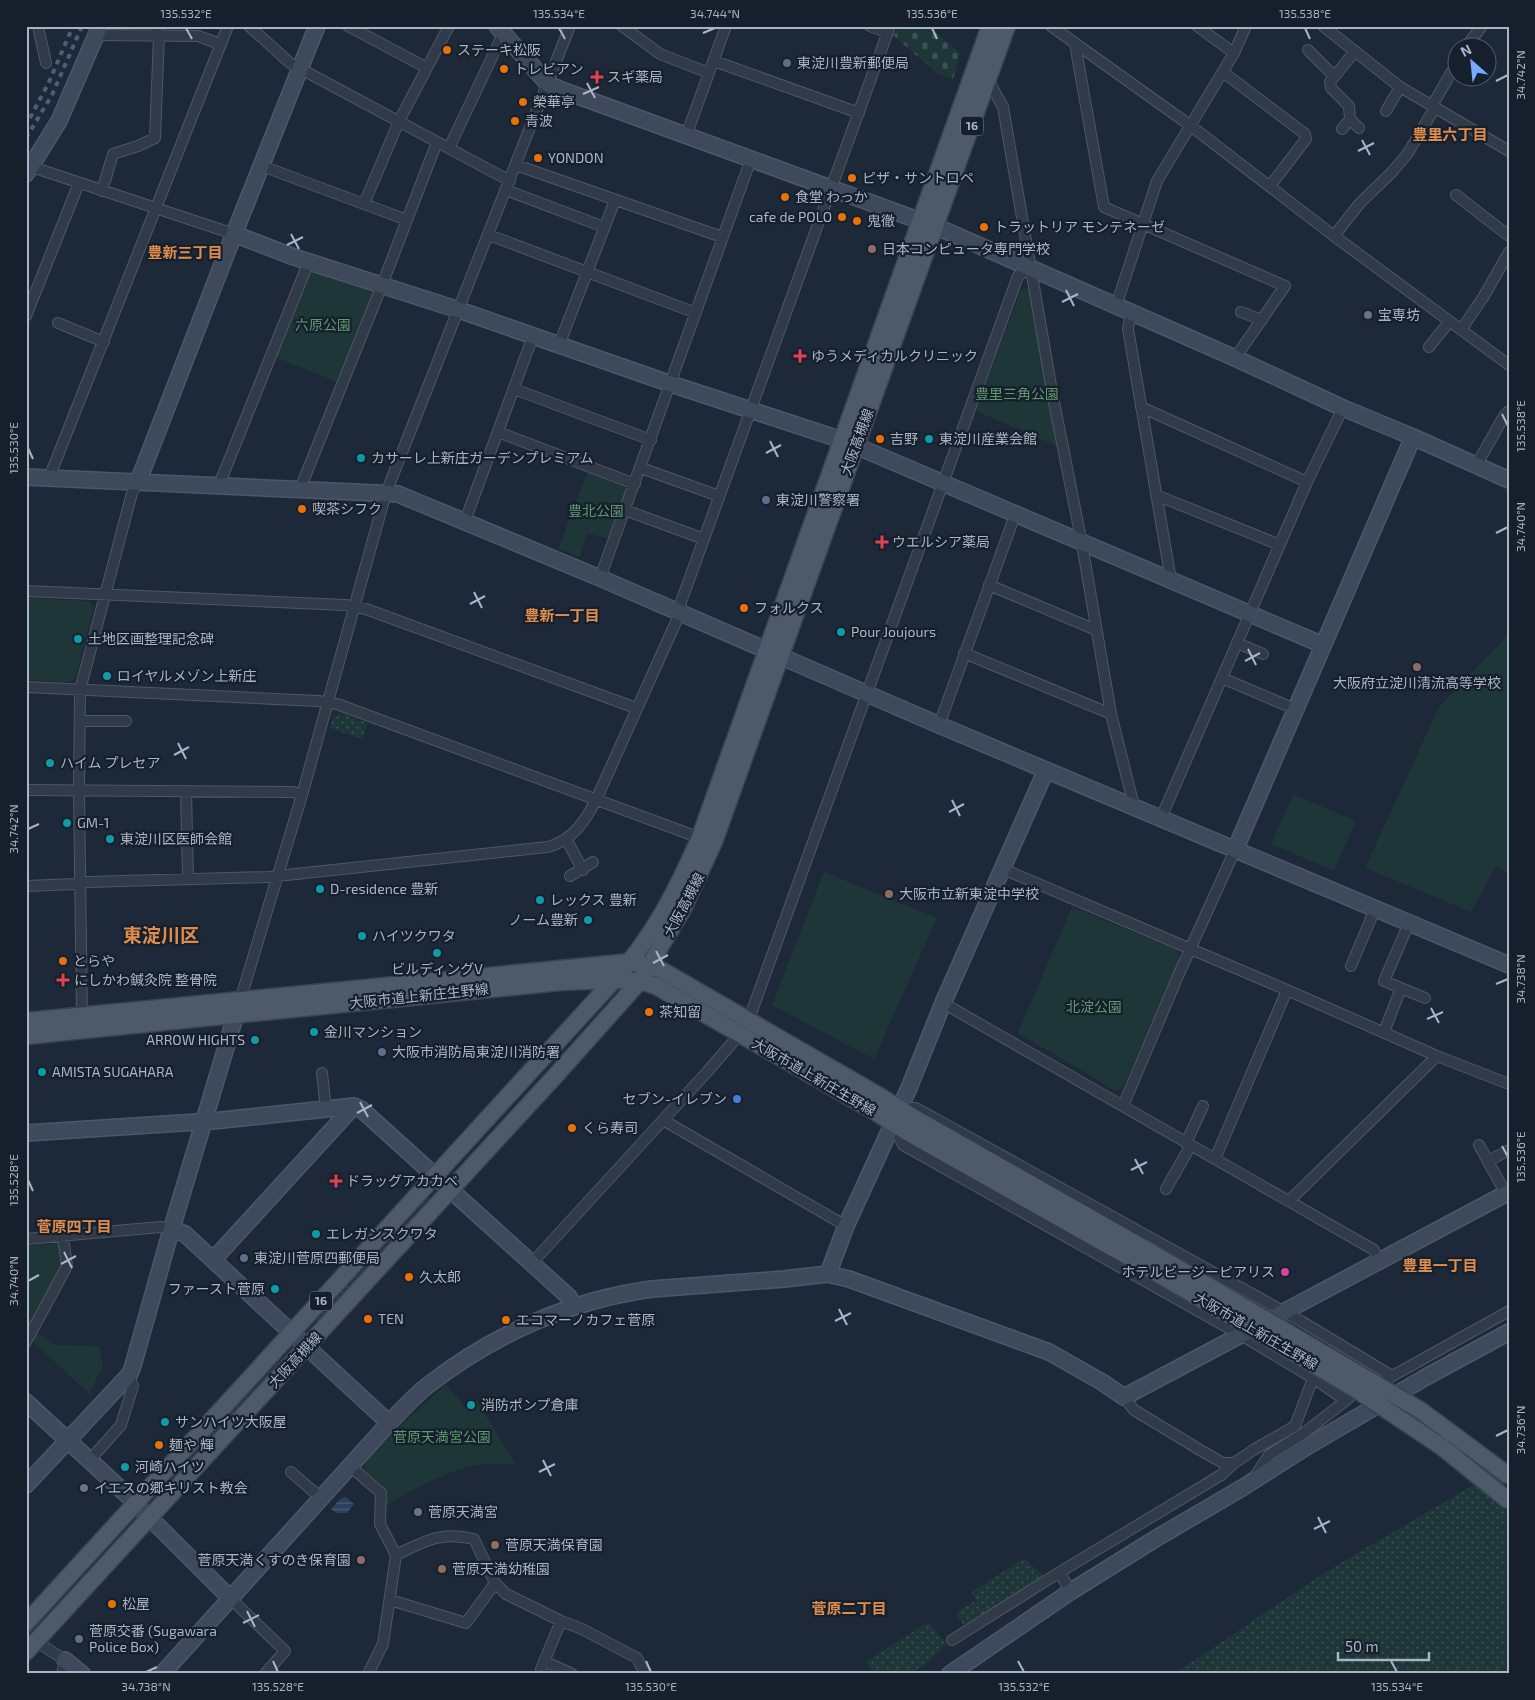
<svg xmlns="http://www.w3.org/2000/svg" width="1535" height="1700" viewBox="0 0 1535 1700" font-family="'Exo 2','Noto Sans JP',sans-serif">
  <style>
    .grass { fill: url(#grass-dots) }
    .cemetery { fill: url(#cemetery-stones) }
    .park { fill: #1f3639 }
    .water { fill: url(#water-rules) }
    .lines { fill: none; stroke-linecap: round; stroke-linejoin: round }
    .street-casing { stroke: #4e5766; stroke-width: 12 }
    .secondary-casing { stroke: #4e5766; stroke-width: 18 }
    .primary-casing { stroke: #3a4351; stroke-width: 19 }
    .street { stroke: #313a48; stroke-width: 10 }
    .secondary { stroke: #3e495c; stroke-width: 15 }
    .primary { stroke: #4e5969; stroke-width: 16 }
    .rail { stroke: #525e70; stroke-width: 4; stroke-dasharray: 5 5; stroke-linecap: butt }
    .primary-bridge-casing { stroke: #3a4351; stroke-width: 19; stroke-linecap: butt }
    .primary-bridge { stroke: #4e5969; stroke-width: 16 }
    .ticks { fill: none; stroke: #aab4c6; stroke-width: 2 }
    .food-dot { fill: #e8710a; stroke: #161f2c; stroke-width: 2 }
    .service-dot { fill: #5c6f8a; stroke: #161f2c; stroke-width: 2 }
    .health-dot { fill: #e0444e; stroke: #161f2c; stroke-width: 2 }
    .education-dot { fill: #8d6e63; stroke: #161f2c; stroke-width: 2 }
    .worship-dot { fill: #6b7280; stroke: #161f2c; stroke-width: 2 }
    .culture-dot { fill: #0f9aa8; stroke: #161f2c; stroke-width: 2 }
    .shop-dot { fill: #3f7fe0; stroke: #161f2c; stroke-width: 2 }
    .hotel-dot { fill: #d1479c; stroke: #161f2c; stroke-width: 2 }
    .labels { text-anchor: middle; stroke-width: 4.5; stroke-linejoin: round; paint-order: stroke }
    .shield { fill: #161f2c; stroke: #7e8798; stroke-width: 1 }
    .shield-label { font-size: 12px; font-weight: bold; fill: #aab4c6 }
    .poi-label { font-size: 14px; fill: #aab4c6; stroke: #161f2c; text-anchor: start }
    .park-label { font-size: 14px; fill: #60986d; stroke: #161f2c }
    .street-label { font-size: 14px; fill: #aab4c6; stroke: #161f2c }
    .neighbourhood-label { font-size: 15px; font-weight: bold; fill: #de8d4d; stroke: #161f2c }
    .district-label { font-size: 19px; font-weight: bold; fill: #de8d4d; stroke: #161f2c }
    .neatline { fill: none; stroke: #aab4c6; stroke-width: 2 }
    .ticks-label { font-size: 12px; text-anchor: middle; fill: #aab4c6 }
  </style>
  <defs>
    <pattern id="grass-dots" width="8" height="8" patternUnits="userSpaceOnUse" patternTransform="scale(1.25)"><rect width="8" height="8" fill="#1f3639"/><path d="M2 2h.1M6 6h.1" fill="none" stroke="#3d5154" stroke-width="1.8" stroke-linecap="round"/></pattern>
    <pattern id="cemetery-stones" width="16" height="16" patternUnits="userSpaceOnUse" patternTransform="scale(1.25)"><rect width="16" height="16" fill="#1f3639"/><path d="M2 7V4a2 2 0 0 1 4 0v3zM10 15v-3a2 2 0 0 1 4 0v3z" fill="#3d5154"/></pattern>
    <pattern id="water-rules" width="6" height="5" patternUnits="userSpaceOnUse" patternTransform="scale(1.25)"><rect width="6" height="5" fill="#2c415f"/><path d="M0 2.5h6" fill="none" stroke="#485a74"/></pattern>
  </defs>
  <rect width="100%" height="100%" fill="#1d2838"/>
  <path class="grass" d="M340,713L368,723L362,739L330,728L333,717Z
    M427,1198H429V1200L317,1322L315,1320Z
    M281,1357L283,1359L156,1496V1494Z
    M1509,1464V1674H1174L1327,1571Z
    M1024,1558L1045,1577L967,1625L963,1624L957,1615L958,1611L976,1600L972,1592Z
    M928,1622L947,1645L913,1674H873L866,1662Z"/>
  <path class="cemetery" d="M898,26H929L960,53L953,79L938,74L894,36Z"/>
  <path class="park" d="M315,269L368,287L372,294L337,382L275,357L308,272Z
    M1021,289H1030L1059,447L976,411Z
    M588,470L625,485L627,490L609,539L587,533L580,557L558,549Z
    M26,598L89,601L94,607L75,679L68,682L26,680Z
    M1509,634V873L1496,867L1471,912L1365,868L1439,707Z
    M1293,794L1356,821L1334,871L1271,844Z
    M824,872L937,918L874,1059L772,1005Z
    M1072,907L1177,950L1180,958L1123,1088L1116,1091L1018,1033Z
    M57,1243L61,1247L63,1266L26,1333V1246Z
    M36,1332L56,1345L99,1346L103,1366L90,1392L95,1399L32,1341Z
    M446,1384L466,1408L476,1400L514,1461V1464C500,1464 485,1463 471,1466C443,1473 415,1489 390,1503L385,1508L387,1491L365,1470L364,1463L402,1424Z"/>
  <path class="water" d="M346,1497L354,1504L347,1513H336L331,1509L340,1499Z"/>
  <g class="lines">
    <defs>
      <path id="street" d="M38,26L46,63
        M249,26L290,63L299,68L510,181
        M348,26L427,68
        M622,26L660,54L709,73
        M870,26L888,33
        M1051,26L1191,126L1334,236L1509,365
        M1197,26L1234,53
        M1323,26L1400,87L1509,151
        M97,35L198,36L220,44
        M1075,44L1104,207L1285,286L1235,358
        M1465,48L1482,26
        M1308,50L1334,76
        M714,61L859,113
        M1223,72L1305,134L1306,139L1270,186
        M988,80L1003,107L1053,397L1082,544L1111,714L1134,806
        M1386,111L1400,87
        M1350,119L1349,106L1331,88L1330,82L1355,51
        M1342,129L1350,119L1359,128
        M686,136L726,26
        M449,148L503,34
        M516,165L722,237
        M262,166L407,220
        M32,167L234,234
        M506,190L604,227
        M102,191L113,154L138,146L155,138L159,36L156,26
        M1456,195L1509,236
        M364,204L399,121L449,26
        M489,235L696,313
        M1334,236L1360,203L1392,172L1408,153L1434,109L1433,104L1458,61
        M1116,306L1157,181L1234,53L1246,26
        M1241,312L1262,320
        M1131,313L1128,329L1171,580
        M26,316L79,183
        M58,323L104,342
        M1461,330L1484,296L1509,252
        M559,345L615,200
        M1429,347L1449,322
        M514,389L651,440
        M1141,407L1307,482
        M498,432L635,484
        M1476,466L1504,416L1509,411
        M641,468L719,496
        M49,478L228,26
        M219,485L309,261
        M300,489L382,285L437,142
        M1156,495L1280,545
        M625,510L704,539
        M465,521L533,336
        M600,578L751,159
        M989,585L1096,630
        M26,591L345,605L366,609L636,708
        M1237,643L1263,654
        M964,653L1111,714
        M1222,678L1295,709
        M26,687L318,701L337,704L703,839
        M80,721H126
        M939,725L1015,515
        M26,790L293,792L302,795
        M186,791L188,879
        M1161,818L1307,482L1343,408
        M566,839L583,870
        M1003,869L1287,990L1437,1056L1509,1084
        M570,876L593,862
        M26,886L76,884L87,882L268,877L548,847C573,840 585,821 596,800L680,613L681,602L890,26
        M1409,923L1384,981L1425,998
        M1351,966L1375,909
        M943,1003L1374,1250L1378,1261
        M239,1004L302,795L386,493L570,26
        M82,1019L79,791L80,690L132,493L138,482
        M1384,1032L1401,988
        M322,1073L326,1109
        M1123,1106L1178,976L1235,850
        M900,1108H916L1301,1321L1392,1376
        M663,1120L846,1226
        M893,1124L903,1145L1241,1335L1313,1378L1345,1400
        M1186,1143L1203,1106
        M1479,1145L1506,1194
        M1215,1159L1287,990
        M1488,1161L1509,1150
        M1166,1189L1191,1145
        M1289,1201L1437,1056
        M26,1239L160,1227L172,1229
        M532,1263L707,1072L740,1034L749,1019L1018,276L1031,268
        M26,1342L67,1266L63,1236
        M1387,1379L1509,1311
        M1124,1397L1134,1410L1200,1450L1223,1463H1234
        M90,1460L121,1425L133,1386L129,1375
        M350,1466L381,1493L380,1524L396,1555L395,1562L383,1644L368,1674
        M291,1472L321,1498
        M1254,1478L1269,1455L1304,1433L1349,1398
        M396,1555C425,1541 441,1531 474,1539L495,1583L506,1594L561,1621L582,1629L637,1658L645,1674
        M1060,1572L1070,1592
        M230,1598L285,1651L265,1674
        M390,1600L466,1623L495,1583
        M26,1635L65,1660L62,1674
        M952,1640L1060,1572L1221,1475L1234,1463L1255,1449L1295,1426L1313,1378
        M544,1661L572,1674
        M541,1674V1669L561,1621"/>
      <path id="secondary" d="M497,26L548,84L559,89L937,227L1235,358L1343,408L1413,437L1509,480
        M26,174L59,121L100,26
        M234,234L294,257L459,310L671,384L842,440L1323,645
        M26,477L398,494L600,578L939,725L1509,965
        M138,482L234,234L317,26
        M1235,850L1413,437
        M26,1133L213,1121L354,1106L361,1109C430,1172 500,1234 569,1297L574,1306
        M172,1229L185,1234L389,1423
        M213,1260L354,1106
        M828,1274L846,1226L909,1088L943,1003L1046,770
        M26,1402L125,1493L230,1598
        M26,1485L129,1375L132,1369L168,1241L236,1014
        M65,1660L82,1674
        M162,1674L389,1423C401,1411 413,1397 427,1386C492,1335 570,1300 652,1289L784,1279L828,1274L849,1279L1049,1352L1102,1382L1124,1397L1509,1192
        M950,1674L1070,1592L1155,1539L1242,1488L1308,1446L1426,1377L1509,1332"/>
      <path id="primary" d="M26,1021L630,962L650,965L663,971L883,1098L913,1117L1142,1247
        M26,1036L561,982L614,980L640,981L656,986L877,1113L907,1132L1134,1260
        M26,1623L614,980C653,937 677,890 700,837L990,26
        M26,1652L556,1075L640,981L683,909L714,842C811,570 910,299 1007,26"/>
    </defs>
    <use href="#street" class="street-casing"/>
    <use href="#secondary" class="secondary-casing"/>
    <use href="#primary" class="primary-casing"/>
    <use href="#street" class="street"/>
    <use href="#secondary" class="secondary"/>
    <use href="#primary" class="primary"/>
    <path class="rail" d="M30,118L49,82L73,26
      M26,138L52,95L82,26"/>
    <defs>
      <path id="primary-bridge" d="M1142,1247L1420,1410L1509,1476
        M1134,1260L1354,1388L1442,1447L1509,1501"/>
    </defs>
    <use href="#primary-bridge" class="primary-bridge-casing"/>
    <use href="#primary-bridge" class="primary-bridge"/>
  </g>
  <path class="ticks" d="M186,28L192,39M559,28L565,39M932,28L937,39M1305,28L1310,39M703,33L715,28M1496,81L1508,75M587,83L595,98M583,94L599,87M1362,140L1370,155M1358,151L1374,143M291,234L299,249M287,245L303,237M1066,290L1074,306M1062,302L1078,294M1502,414L1508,426M770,441L778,457M28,448L33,459M766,453L781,445M1496,533L1508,527M474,592L482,608M470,604L485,596M1248,649L1256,665M1245,661L1260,653M178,743L186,759M174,755L189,747M952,800L960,816M949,812L964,804M28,829L39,824M656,951L664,966M653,963L668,955M1496,984L1508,979M1431,1008L1439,1023M1427,1019L1443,1012M360,1102L368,1117M357,1113L372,1105M1502,1146L1508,1157M1135,1159L1143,1174M1131,1170L1147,1162M28,1180L33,1191M64,1252L72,1268M61,1264L76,1256M28,1281L39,1275M839,1309L847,1325M835,1321L851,1313M1496,1436L1508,1430M543,1460L551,1476M539,1472L555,1464M1318,1517L1326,1533M1314,1529L1330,1521M247,1611L255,1627M243,1623L259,1615M273,1661L278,1672M646,1661L651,1672M1018,1661L1024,1672M1391,1661L1397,1672M146,1672L157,1667"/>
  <g class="food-dot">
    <circle cx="447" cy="50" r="5"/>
    <circle cx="504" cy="69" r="5"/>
    <circle cx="523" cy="102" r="5"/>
    <circle cx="515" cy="121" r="5"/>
    <circle cx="538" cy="158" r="5"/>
    <circle cx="852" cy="178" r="5"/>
    <circle cx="785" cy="197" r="5"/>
    <circle cx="842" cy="217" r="5"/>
    <circle cx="857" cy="221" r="5"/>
    <circle cx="984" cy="227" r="5"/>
    <circle cx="880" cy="439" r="5"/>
    <circle cx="302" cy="509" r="5"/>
    <circle cx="744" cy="608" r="5"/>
    <circle cx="63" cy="961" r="5"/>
    <circle cx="649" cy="1012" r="5"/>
    <circle cx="572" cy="1128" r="5"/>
    <circle cx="409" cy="1277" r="5"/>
    <circle cx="368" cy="1319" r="5"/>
    <circle cx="506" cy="1320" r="5"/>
    <circle cx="159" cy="1445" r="5"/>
    <circle cx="112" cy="1604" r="5"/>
  </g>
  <g class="service-dot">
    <circle cx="787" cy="63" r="5"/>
    <circle cx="766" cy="500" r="5"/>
    <circle cx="382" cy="1052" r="5"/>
    <circle cx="244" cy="1258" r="5"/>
    <circle cx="79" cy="1639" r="5"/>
  </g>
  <g class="health-dot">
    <path d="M594.5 69.5h5v5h5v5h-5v5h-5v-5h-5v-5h5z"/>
    <path d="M797.5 348.5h5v5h5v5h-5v5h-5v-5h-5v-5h5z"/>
    <path d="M879.5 534.5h5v5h5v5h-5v5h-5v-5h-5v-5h5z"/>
    <path d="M60.5 972.5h5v5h5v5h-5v5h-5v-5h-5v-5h5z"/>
    <path d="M333.5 1173.5h5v5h5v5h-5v5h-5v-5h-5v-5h5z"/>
  </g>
  <g class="education-dot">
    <circle cx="872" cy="249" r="5"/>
    <circle cx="1417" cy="667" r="5"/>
    <circle cx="889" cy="894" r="5"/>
    <circle cx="495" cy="1545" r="5"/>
    <circle cx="361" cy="1560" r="5"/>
    <circle cx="442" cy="1569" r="5"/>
  </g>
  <g class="worship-dot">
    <circle cx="1368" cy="315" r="5"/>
    <circle cx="84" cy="1488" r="5"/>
    <circle cx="418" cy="1512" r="5"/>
  </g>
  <g class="culture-dot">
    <circle cx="929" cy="439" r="5"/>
    <circle cx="361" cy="458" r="5"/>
    <circle cx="841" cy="632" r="5"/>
    <circle cx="78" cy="639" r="5"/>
    <circle cx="107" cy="676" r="5"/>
    <circle cx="50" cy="763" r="5"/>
    <circle cx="67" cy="823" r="5"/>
    <circle cx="110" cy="839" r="5"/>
    <circle cx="320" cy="889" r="5"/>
    <circle cx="540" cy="900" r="5"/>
    <circle cx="588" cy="920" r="5"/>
    <circle cx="362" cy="936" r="5"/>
    <circle cx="437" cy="953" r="5"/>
    <circle cx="314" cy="1032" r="5"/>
    <circle cx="255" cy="1040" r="5"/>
    <circle cx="42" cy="1072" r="5"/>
    <circle cx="316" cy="1234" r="5"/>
    <circle cx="275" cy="1289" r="5"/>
    <circle cx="471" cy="1405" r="5"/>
    <circle cx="165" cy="1422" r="5"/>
    <circle cx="125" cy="1467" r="5"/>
  </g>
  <circle class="shop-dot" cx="737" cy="1099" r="5"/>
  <circle class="hotel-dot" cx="1285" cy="1272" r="5"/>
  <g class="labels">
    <g class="shield">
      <rect x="961" y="116.5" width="22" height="19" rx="4"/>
      <rect x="310" y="1291.5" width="22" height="19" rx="4"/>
    </g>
    <g class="shield-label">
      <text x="972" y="130">16</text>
      <text x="321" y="1305">16</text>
    </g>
    <g class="poi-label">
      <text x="457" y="55">ステーキ松阪</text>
      <text x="797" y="68">東淀川豊新郵便局</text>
      <text x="514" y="74">トレビアン</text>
      <text x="607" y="82">スギ薬局</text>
      <text x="533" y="107">榮華亭</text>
      <text x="525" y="126">青波</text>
      <text x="548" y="163">YONDON</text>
      <text x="862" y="183">ピザ・サントロペ</text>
      <text x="795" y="202">食堂 わっか</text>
      <text x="832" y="222" text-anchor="end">cafe de POLO</text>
      <text x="867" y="226">鬼徹</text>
      <text x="994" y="232">トラットリア モンテネーゼ</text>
      <text x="882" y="254">日本コンピュータ専門学校</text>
      <text x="1378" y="320">宝専坊</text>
      <text x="811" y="361">ゆうメディカルクリニック</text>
      <text x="890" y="444">吉野</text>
      <text x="939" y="444">東淀川産業会館</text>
      <text x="371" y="463">カサーレ上新庄ガーデンプレミアム</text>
      <text x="776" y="505">東淀川警察署</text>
      <text x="312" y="514">喫茶シフク</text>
      <text x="892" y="547">ウエルシア薬局</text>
      <text x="754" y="613">フォルクス</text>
      <text x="851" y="637">Pour Joujours</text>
      <text x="88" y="644">土地区画整理記念碑</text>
      <text x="117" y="681">ロイヤルメゾン上新庄</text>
      <text x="1417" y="688" text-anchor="middle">大阪府立淀川清流高等学校</text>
      <text x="60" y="768">ハイム プレセア</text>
      <text x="77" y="828">GM-1</text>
      <text x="120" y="844">東淀川区医師会館</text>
      <text x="330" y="894">D-residence 豊新</text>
      <text x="899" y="899">大阪市立新東淀中学校</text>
      <text x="550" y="905">レックス 豊新</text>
      <text x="578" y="925" text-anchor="end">ノーム豊新</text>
      <text x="372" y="941">ハイツクワタ</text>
      <text x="73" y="966">とらや</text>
      <text x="437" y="974" text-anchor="middle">ビルディングV</text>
      <text x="74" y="985">にしかわ鍼灸院 整骨院</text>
      <text x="659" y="1017">茶知留</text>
      <text x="324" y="1037">金川マンション</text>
      <text x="245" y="1045" text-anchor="end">ARROW HIGHTS</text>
      <text x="392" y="1057">大阪市消防局東淀川消防署</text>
      <text x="52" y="1077">AMISTA SUGAHARA</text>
      <text x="727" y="1104" text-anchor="end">セブン-イレブン</text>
      <text x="582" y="1133">くら寿司</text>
      <text x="346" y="1186">ドラッグアカカベ</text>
      <text x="326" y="1239">エレガンスクワタ</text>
      <text x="254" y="1263">東淀川菅原四郵便局</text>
      <text x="1275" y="1277" text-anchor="end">ホテルビージーピアリス</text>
      <text x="419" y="1282">久太郎</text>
      <text x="265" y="1294" text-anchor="end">ファースト菅原</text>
      <text x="378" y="1324">TEN</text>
      <text x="516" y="1325">エコマーノカフェ菅原</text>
      <text x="481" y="1410">消防ポンプ倉庫</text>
      <text x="175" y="1427">サンハイツ大阪屋</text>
      <text x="169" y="1450">麺や 輝</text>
      <text x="135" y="1472">河崎ハイツ</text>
      <text x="94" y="1493">イエスの郷キリスト教会</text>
      <text x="428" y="1517">菅原天満宮</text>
      <text x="505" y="1550">菅原天満保育園</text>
      <text x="351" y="1565" text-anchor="end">菅原天満くすのき保育園</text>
      <text x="452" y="1574">菅原天満幼稚園</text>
      <text x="122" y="1609">松屋</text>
      <text x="89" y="1636">菅原交番 (Sugawara<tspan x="89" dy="16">Police Box)</tspan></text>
    </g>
    <g class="park-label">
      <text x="323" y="330">六原公園</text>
      <text x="1017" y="399">豊里三角公園</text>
      <text x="596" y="516">豊北公園</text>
      <text x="1094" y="1012">北淀公園</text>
      <text x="442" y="1442">菅原天満宮公園</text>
    </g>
    <g class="street-label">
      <text transform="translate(857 442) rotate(-70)" y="5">大阪高槻線</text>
      <text transform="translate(684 905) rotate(-62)" y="5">大阪高槻線</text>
      <text transform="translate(419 996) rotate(-6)" y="5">大阪市道上新庄生野線</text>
      <text transform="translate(814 1077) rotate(30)" y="5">大阪市道上新庄生野線</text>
      <text transform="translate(1256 1331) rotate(30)" y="5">大阪市道上新庄生野線</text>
      <text transform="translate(295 1360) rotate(-47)" y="5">大阪高槻線</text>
    </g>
    <g class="neighbourhood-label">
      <text x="1450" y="140">豊里六丁目</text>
      <text x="185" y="258">豊新三丁目</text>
      <text x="562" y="621">豊新一丁目</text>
      <text x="74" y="1232">菅原四丁目</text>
      <text x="1440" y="1271">豊里一丁目</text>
      <text x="849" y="1614">菅原二丁目</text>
    </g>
    <g class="district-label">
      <text x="161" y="942">東淀川区</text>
    </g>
  </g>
  <rect width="1535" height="1700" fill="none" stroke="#161f2c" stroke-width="55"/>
  <g transform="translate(1472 62) rotate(333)"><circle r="24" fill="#161f2c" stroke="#515b6a"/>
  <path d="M0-4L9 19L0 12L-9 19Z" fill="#76a9ff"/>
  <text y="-8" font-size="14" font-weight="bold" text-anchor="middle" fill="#aab4c6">N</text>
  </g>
  <path d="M1338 1652v8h91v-8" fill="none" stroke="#aab4c6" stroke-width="2.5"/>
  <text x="1345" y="1652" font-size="15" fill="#aab4c6" stroke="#161f2c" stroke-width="4" paint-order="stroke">50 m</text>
  <rect x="28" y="28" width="1480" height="1644" class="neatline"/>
  <g class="ticks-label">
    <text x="186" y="18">135.532°E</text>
    <text x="559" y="18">135.534°E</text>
    <text x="715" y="18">34.744°N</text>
    <text x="932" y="18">135.536°E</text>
    <text x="1305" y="18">135.538°E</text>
    <text transform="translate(1521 75) rotate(-90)" y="4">34.742°N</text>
    <text transform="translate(1521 426) rotate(-90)" y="4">135.538°E</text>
    <text transform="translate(14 448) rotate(-90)" y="4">135.530°E</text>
    <text transform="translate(1521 527) rotate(-90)" y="4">34.740°N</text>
    <text transform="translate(14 829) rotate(-90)" y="4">34.742°N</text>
    <text transform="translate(1521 979) rotate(-90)" y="4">34.738°N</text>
    <text transform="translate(1521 1157) rotate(-90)" y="4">135.536°E</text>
    <text transform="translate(14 1180) rotate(-90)" y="4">135.528°E</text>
    <text transform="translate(14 1281) rotate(-90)" y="4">34.740°N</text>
    <text transform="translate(1521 1430) rotate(-90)" y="4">34.736°N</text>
    <text x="146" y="1691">34.738°N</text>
    <text x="278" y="1691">135.528°E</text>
    <text x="651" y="1691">135.530°E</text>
    <text x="1024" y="1691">135.532°E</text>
    <text x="1397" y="1691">135.534°E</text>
  </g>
</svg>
